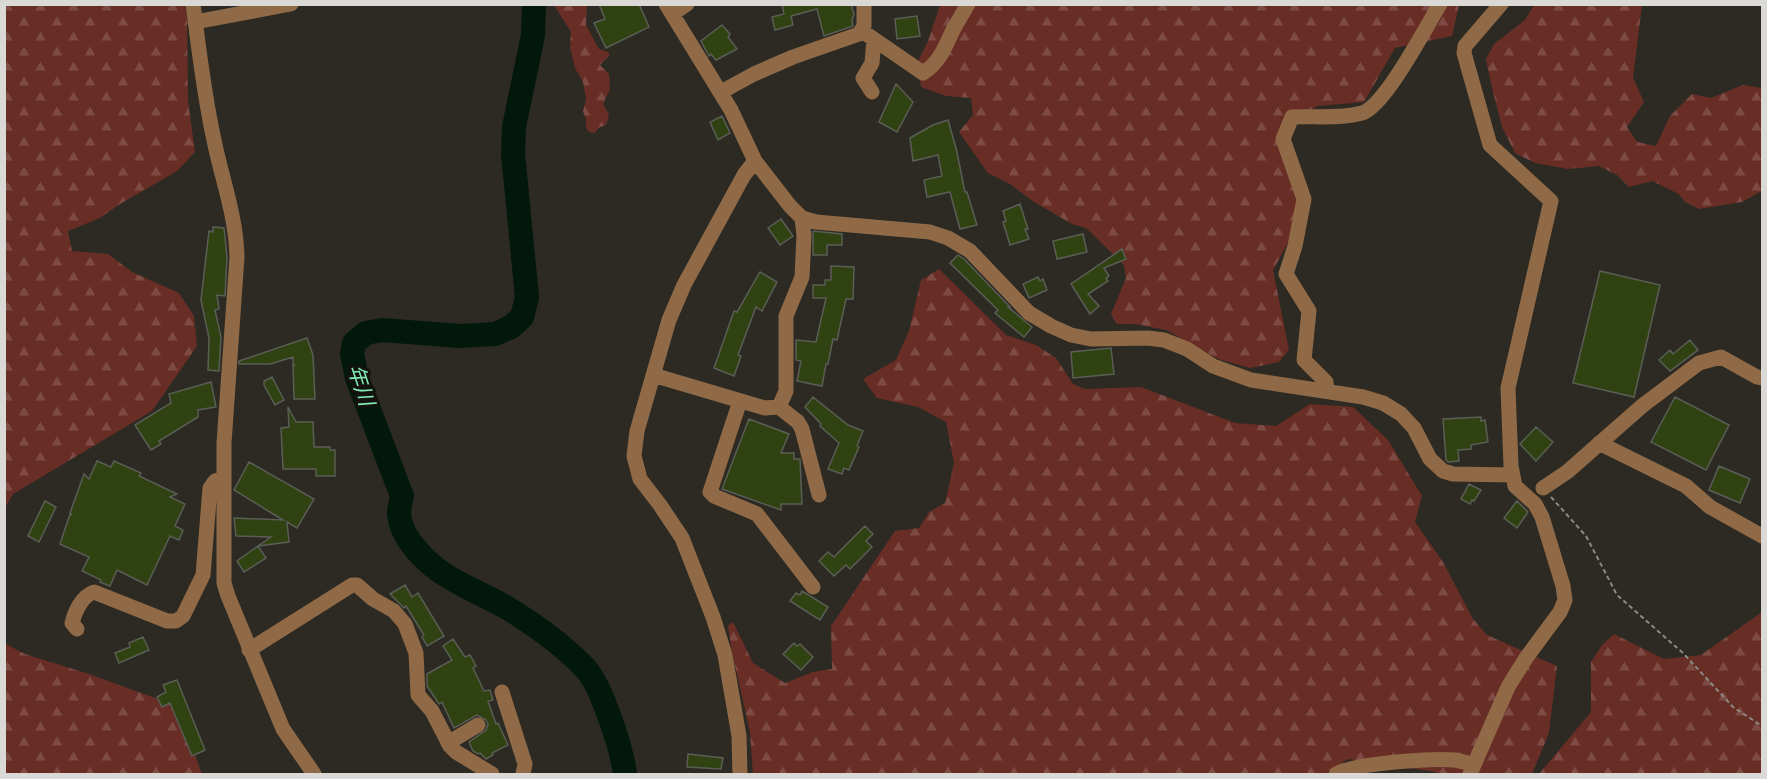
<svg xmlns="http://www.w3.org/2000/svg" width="1767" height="779" viewBox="0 0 1767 779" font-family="'PT Serif','Noto Sans JP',serif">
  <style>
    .forest { fill: url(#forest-firs) }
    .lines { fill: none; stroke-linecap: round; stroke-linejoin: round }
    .river { stroke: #02180d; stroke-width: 24 }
    .building { fill: #304211; stroke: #5a5e56; stroke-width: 1.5 }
    .path { stroke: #8a8983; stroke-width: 2; stroke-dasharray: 4.5 3; stroke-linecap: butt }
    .minor { stroke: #906a47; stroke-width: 15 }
    .labels { text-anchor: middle; stroke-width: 6; stroke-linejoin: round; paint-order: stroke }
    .water-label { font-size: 21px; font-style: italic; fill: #82ebb5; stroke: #13120f }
  </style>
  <defs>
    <pattern id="forest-firs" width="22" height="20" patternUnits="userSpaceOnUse" patternTransform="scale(1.5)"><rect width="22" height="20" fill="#682d25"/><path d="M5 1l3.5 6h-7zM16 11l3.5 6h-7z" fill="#7d4b44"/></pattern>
  </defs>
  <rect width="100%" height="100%" fill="#2c2a23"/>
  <path class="forest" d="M5,4L185,5L187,18L188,101L195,152L177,171L120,204L100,218L68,231L72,251L108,254L132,272L179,293L194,316L197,346L152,411L13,494L5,508Z
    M554,5H587L586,25L599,49L608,52L610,55L600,65L609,74L610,89L603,104L609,114L606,125L598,128L595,133L589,132L586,128V120L583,111L586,99L583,82L575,68L570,48L571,32Z
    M940,5H1459L1452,36L1395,48L1364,102L1318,106L1295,118L1284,146L1298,195L1289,241L1273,270L1289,350L1279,362L1250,368L1218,359L1166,330L1135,324H1117L1111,314L1126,278L1124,265L1086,228L1072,224L1034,202L1010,184L988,173L959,132L973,115L971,98L946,96L921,87L918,61L928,41Z
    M1534,5H1642L1633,78L1644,102L1627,127L1637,142L1656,146L1670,116L1692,94L1711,98L1743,85L1762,88V191L1742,202L1699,209L1685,202L1679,194L1652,181L1629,187L1617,175L1599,166L1568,169L1535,163L1515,153L1502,127L1491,84L1486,59L1494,44L1525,20Z
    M939,269L1006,335L1036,345L1056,358L1073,384L1085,389L1141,387L1235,423L1276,426L1310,404L1353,407L1388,440L1422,496L1415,522L1443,562L1473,619L1487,635L1557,666L1549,733L1532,774H1438L1436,772L1348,759L1325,774H753L750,732L732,652L728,626L733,622L753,663L785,683L813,672L832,669L831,626L895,531L919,528L929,512L945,503L954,463L946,422L918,407L877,398L863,379L896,360L909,331L921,280Z
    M1762,612V774H1539L1591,712V662L1602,645L1614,634L1664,659L1701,655Z
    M4,643L25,654L89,674L177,706L202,774H5Z"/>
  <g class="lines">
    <path class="river" d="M534,4L533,35L514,127L513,154L527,297L522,317L511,327L495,334L460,336L382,330L366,333L354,343L352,354L357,378L402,496C401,502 399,508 399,514C400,524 405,535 411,543C438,580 472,587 509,609C535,625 564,646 585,668C602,686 622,750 625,774"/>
  </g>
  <path class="building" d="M599,4H639L649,27L606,48L594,23L605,19Z
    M782,4H851L854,14L852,21L853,26L824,36L817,9L791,16L793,25L775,30L772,17L784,14Z
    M917,16L920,36L897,39L895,19Z
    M722,25L730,34L728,37L737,49L716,60L711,54L709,56L701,41Z
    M896,84L913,102L897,132L879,122Z
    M722,116L730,133L718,140L710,122Z
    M948,120L956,148L965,192H967L977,225L960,229L950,192L927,197L924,180L942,176L938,155L913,161L910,138L933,125Z
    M1020,204L1028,229H1025L1029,239L1010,245L1003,222L1006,221L1003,211Z
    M781,219L793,236L780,245L768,228Z
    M213,227L224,228L227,257L225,296L217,295L219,309L215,310L221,337L219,371L208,370L209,338L201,300L209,231L213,232Z
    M813,231L842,234V245H827V255H813Z
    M1083,234L1087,252L1057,259L1053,241Z
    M1122,249L1126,259L1104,268L1109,276L1106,278L1108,281L1088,294L1099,306L1090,314L1071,284Z
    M958,255L964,259L1010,307H1008L1032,327L1024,337L995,313L998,310L950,263Z
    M831,266L854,267L853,299H846L837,340L833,339L828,364H826L822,386L797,381L801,361L796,360V340L816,342L826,298H813V285H825V280H831Z
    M1600,271L1660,285L1634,397L1573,383Z
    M760,272L777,282L762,311L756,307L738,355L741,356L734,376L714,368L734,311L737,312Z
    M1038,277L1040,281L1043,279L1047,290L1029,298L1023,284Z
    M307,338L313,355L315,399H294L293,366L295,365H293V357L270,364H239V361Z
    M1690,340L1698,350L1670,371L1659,360L1670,350L1673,354Z
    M1111,348L1114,374L1073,378L1071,352Z
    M272,377L284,400L275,405L264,385V381Z
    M211,382L216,407L198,410V417L159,441L161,444L151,450L135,425L171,403L169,394Z
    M813,397L848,425L863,431L857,446L859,447L849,470L844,468L842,474L828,469L839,443L820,426L821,424L805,407Z
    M1675,397L1729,425L1706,470L1651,442Z
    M288,407L296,422H313L314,447H330V450H335V476H316V469H283L281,428L289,427Z
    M1481,417V421L1485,420L1488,442L1471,445V449L1458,450L1459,461L1448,462L1446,460L1443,419Z
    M749,419L789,434L781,453H794V459H800L802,504H781V510L722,489Z
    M1536,427L1553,442L1536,461L1520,444Z
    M97,461L111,467L114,461L141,473L139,476L177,494L170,497L185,504L175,526L183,530L179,540L170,536L147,585L117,570L110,586L100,582L101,580L82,571L89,557L60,544L70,514L72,515L70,513L84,474L89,479Z
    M249,462L314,499L297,528L287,522L289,542L258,546L271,537L236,536L234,518L283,520L234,490Z
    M1719,466L1750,479L1740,503L1709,490Z
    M1469,484L1481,490L1474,501L1472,500L1470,504L1461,499Z
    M45,501L56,507L39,542L28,536Z
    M1517,501L1528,512L1517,528L1504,518Z
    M865,526L873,534L866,541L872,547L850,569L846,565L834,576L819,561L828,552L834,557Z
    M258,546L266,558L244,572L237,561Z
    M405,585L412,597L418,593L444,636L427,646L422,637L424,635L406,606L404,608L390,594Z
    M802,591L828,607L820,620L790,601L796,593L800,595Z
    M143,637L149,650L119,663L115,653L130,647L129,643Z
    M453,639L465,657L470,655L476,666L473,668L484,691L490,690L493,700L488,701L496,724L498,723L508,745L492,753L493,755L486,759L480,753L478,754L473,751L469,742L486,730L488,724L486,720L477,715L454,728L442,702L439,704L427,686V674L452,660L443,646Z
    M794,643L797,646L800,644L813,657L801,670L783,654Z
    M177,680L205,750L192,756L170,703L162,707L157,697L166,692L163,685Z
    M688,754L723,758L721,769L687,767Z"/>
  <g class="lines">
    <path class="path" d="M1551,497L1586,536L1617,595L1683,653L1733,707L1762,726"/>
    <path class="minor" d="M193,4C199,50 204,95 214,140C222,180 236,215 237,257L224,443V583L228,596L283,729L314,774
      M666,4L731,110L755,161L790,206L802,218L816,222L930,232L948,238L970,251L1029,313L1051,326L1071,335L1091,339L1148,338L1164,340L1187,349L1213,366L1251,380L1363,397L1383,403L1401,414L1414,428L1430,459L1443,471L1453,474L1513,475
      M672,14L687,4
      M195,22L291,4
      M862,31L923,73C940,62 945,47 953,30C958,21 963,13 968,4
      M721,92L754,74L793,57L859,34L864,26V4
      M872,92L863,78L872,63L874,39
      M653,375L765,408L779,407L786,391V316L802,277L804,236L802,218
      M1327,391L1326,382L1304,360L1309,311L1286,274L1295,246L1304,199L1283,139L1292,117C1314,116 1340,119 1362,113C1385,106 1426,27 1440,4
      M740,401L710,492L714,496L757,514L813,587
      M779,407L798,422L802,429L819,495
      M1599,443L1686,486L1710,507L1762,536
      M1543,488L1567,472L1642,406L1699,363L1721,357L1757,377L1762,378
      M77,629L72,623C75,611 82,596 94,592L167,621H176L183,616L203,575L210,488L215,481L224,477
      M249,650L352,585H357L373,599L394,611L405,624L416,653L418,695L432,711L450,746L456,752L492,774
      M502,692L525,764L523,774
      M448,743L478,725
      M740,774L739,736L725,655L713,617L682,538L660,505L640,479L634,456L637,431L669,320L684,285L744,175L755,161
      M1336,774C1356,763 1432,758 1455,760C1461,761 1467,763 1473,764
      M1470,774L1508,687L1526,658L1560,612L1565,600L1563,586L1542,517L1535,504L1515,486L1511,466L1508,388L1551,201L1490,145L1464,53L1465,46L1501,4"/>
  </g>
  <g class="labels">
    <g class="water-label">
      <text transform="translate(361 385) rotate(72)" y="7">年川</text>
    </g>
  </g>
  <rect width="1767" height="779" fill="none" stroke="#dad9d5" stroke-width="12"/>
</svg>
